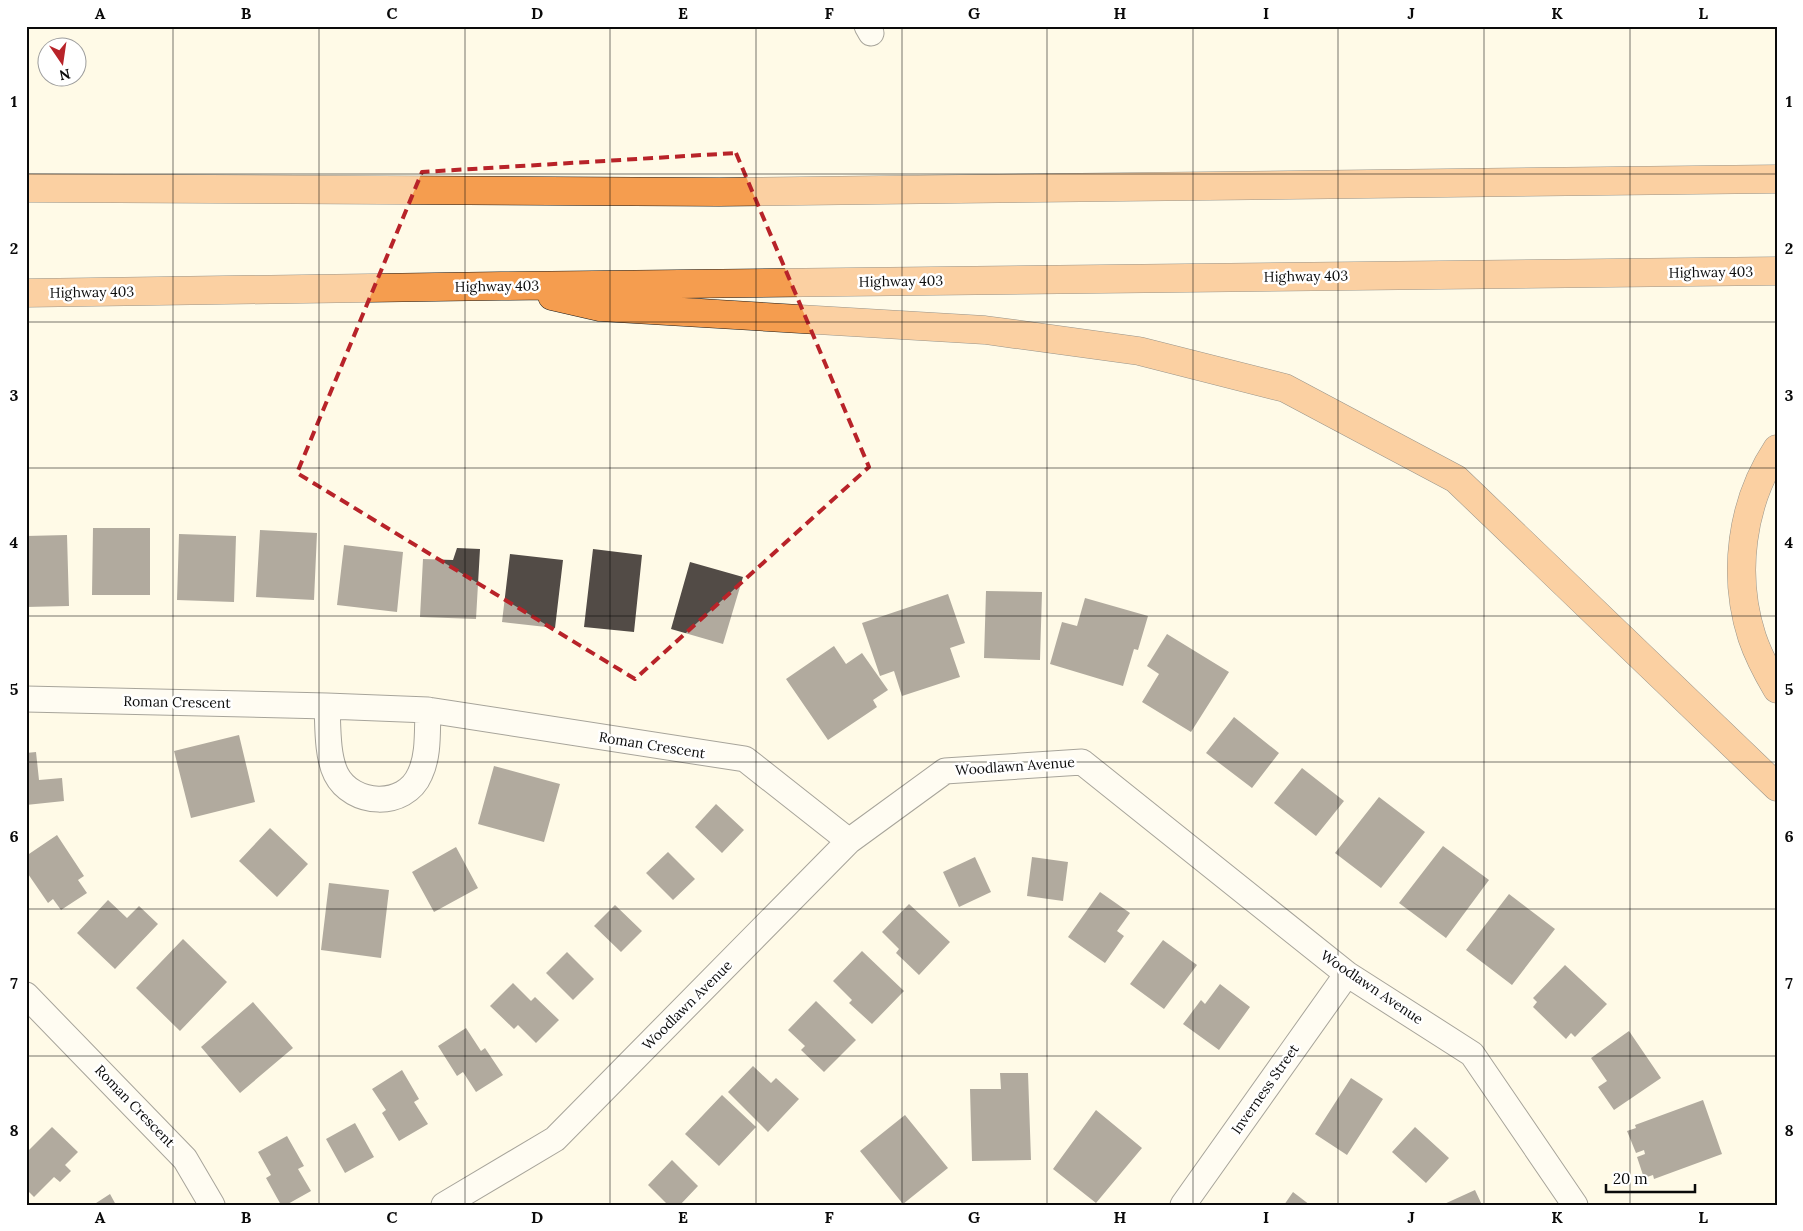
<svg xmlns="http://www.w3.org/2000/svg" width="1803" height="1231" viewBox="0 0 1803 1231" font-family="Lora,serif">
  <style>
    .building { fill: #524b46 }
    .lines { fill: none; stroke-linecap: round; stroke-linejoin: round }
    .street-casing { stroke: #3d3d3d; stroke-width: 27 }
    .highway-casing { stroke: #1b1b1b; stroke-width: 29 }
    .street { stroke: #fff; stroke-width: 25 }
    .highway { stroke: #f59d4f; stroke-width: 28 }
    .marked { fill: none; stroke: #b82329; stroke-width: 4; stroke-dasharray: 10 6; stroke-linejoin: round }
    .grid { fill: none; stroke: #0a0a0a; stroke-width: 1; stroke-opacity: 0.55 }
    .labels { text-anchor: middle; stroke-width: 5; stroke-linejoin: round; paint-order: stroke }
    .street-label { font-size: 14px; fill: #0a0a0a; stroke: #fff }
    .neatline { fill: none; stroke: #0a0a0a; stroke-width: 2 }
    .grid-label { font-size: 16px; text-anchor: middle; font-weight: bold; fill: #0a0a0a }
  </style>
  <rect width="100%" height="100%" fill="#fffae7"/>
  <path class="building" d="M93,528H150V595H92Z
    M260,530L317,533L314,600L256,597Z
    M179,534L236,536L234,602L177,600Z
    M67,535L69,606L26,607V536Z
    M344,545L403,552L397,612L337,605Z
    M457,548L480,549L476,619L420,617L423,559L453,560Z
    M593,549L642,555L634,632L584,627Z
    M510,554L563,560L555,628L502,622Z
    M690,562L743,577L723,644L671,629Z
    M986,591L1042,592L1040,660L984,658Z
    M948,594L965,643L950,648L960,677L902,696L894,671L880,676L862,623Z
    M1085,598L1148,616L1138,650L1134,649L1123,686L1050,664L1062,622L1077,626Z
    M1167,634L1229,672L1191,732L1142,702L1159,674L1147,666Z
    M834,646L846,664L862,653L888,690L873,700L877,707L828,740L786,679Z
    M1234,717L1279,753L1252,788L1206,753Z
    M239,735L255,802L191,818L174,751Z
    M36,752L39,780L62,778L64,801L26,805V753Z
    M494,766L560,784L544,842L478,824Z
    M1302,768L1344,801L1316,836L1274,803Z
    M1379,797L1425,832L1381,888L1335,853Z
    M716,804L744,830L722,853L695,827Z
    M270,828L308,864L277,897L239,861Z
    M57,835L84,876L78,880L87,893L61,910L53,899L48,903L26,871V856Z
    M1443,846L1489,880L1446,938L1399,903Z
    M456,847L478,888L434,912L412,872Z
    M668,852L695,879L673,900L646,873Z
    M975,857L991,892L959,907L943,872Z
    M1032,857L1068,862L1063,901L1027,896Z
    M329,883L389,890L381,958L321,950Z
    M1100,892L1130,913L1117,931L1124,936L1105,963L1068,937Z
    M1509,894L1555,929L1512,985L1466,950Z
    M108,900L127,918L139,906L158,924L115,969L77,933Z
    M909,904L950,942L919,975L896,953L899,949L882,932Z
    M615,905L642,931L621,952L594,926Z
    M183,939L227,982L180,1031L136,988Z
    M1163,940L1197,965L1164,1009L1130,984Z
    M862,951L904,991L872,1024L849,1003L852,1000L833,981Z
    M567,952L594,979L573,1000L546,973Z
    M1565,965L1607,1004L1575,1037L1571,1033L1566,1039L1533,1007L1537,1002L1533,998Z
    M513,983L531,1001L535,997L559,1020L536,1043L518,1025L514,1029L490,1006Z
    M1220,984L1250,1007L1219,1050L1183,1024L1201,1000L1205,1004Z
    M816,1001L856,1040L824,1072L801,1050L805,1046L788,1030Z
    M253,1002L293,1048L240,1093L201,1047Z
    M466,1028L481,1051L485,1048L503,1075L476,1092L463,1072L457,1076L438,1046Z
    M1629,1031L1661,1078L1614,1110L1598,1087L1607,1081L1591,1058Z
    M753,1066L771,1083L776,1078L799,1099L768,1132L728,1092Z
    M402,1070L419,1099L414,1102L428,1124L399,1141L382,1113L386,1110L372,1089Z
    M1000,1073H1028L1031,1160L972,1161L970,1089H1001Z
    M1351,1078L1383,1099L1347,1155L1315,1134Z
    M722,1095L756,1127L719,1166L685,1134Z
    M1703,1100L1722,1154L1654,1179L1653,1175L1644,1178L1637,1157L1645,1154L1644,1150L1636,1153L1627,1131L1636,1128L1635,1125Z
    M1096,1110L1142,1148L1096,1203L1053,1169Z
    M905,1115L948,1168L903,1204L860,1151Z
    M355,1123L374,1157L345,1173L326,1139Z
    M52,1127L78,1152L65,1165L71,1171L60,1182L54,1177L34,1197L26,1189V1153Z
    M1415,1127L1449,1158L1426,1183L1392,1152Z
    M287,1136L304,1166L298,1169L311,1191L286,1205H281L266,1178L271,1175L258,1152Z
    M672,1160L698,1186L680,1205H668L648,1185Z
    M1475,1190L1482,1205H1442Z
    M1293,1192L1310,1205H1284Z
    M110,1194L116,1205H93Z"/>
  <g class="lines">
    <defs>
      <path id="street" d="M867,26L871,33
        M26,699L327,706L428,710L745,759L849,841
        M327,706C328,726 327,756 336,774C352,806 405,809 420,774C429,755 427,731 428,710
        M26,995L185,1159L212,1205
        M444,1205L555,1139L849,841L945,771L1082,762L1347,974L1472,1054L1575,1205
        M1183,1205L1347,974"/>
      <path id="highway" d="M26,188L719,192L1777,179
        M26,293L501,286L1777,271
        M552,296L600,307L985,330L1139,351L1285,388L1456,479L1777,787
        M1777,449C1741,503 1732,575 1752,637C1758,655 1767,672 1777,689"/>
    </defs>
    <use href="#street" class="street-casing"/>
    <use href="#highway" class="highway-casing"/>
    <use href="#street" class="street"/>
    <use href="#highway" class="highway"/>
  </g>
  <path d="M0 0H1803V1231H0ZM736,153L869,467L635,679L297,473L422,172Z" fill="#fffae7" fill-opacity=".55" fill-rule="evenodd"/>
  <path class="marked" d="M736,153L869,467L635,679L297,473L422,172Z"/>
  <path class="grid" d="M173,26V1205M319,26V1205M465,26V1205M610,26V1205M756,26V1205M902,26V1205M1047,26V1205M1193,26V1205M1338,26V1205M1484,26V1205M1630,26V1205M26,174H1777M26,322H1777M26,468H1777M26,616H1777M26,762H1777M26,909H1777M26,1056H1777"/>
  <g class="labels">
    <g class="street-label">
      <text transform="translate(1711 272) rotate(-1)" y="5">Highway 403</text>
      <text transform="translate(1306 276) rotate(-1)" y="5">Highway 403</text>
      <text transform="translate(901 281) rotate(-1)" y="5">Highway 403</text>
      <text transform="translate(497 286) rotate(-1)" y="5">Highway 403</text>
      <text transform="translate(92 292) rotate(-1)" y="5">Highway 403</text>
      <text transform="translate(177 702) rotate(1)" y="5">Roman Crescent</text>
      <text transform="translate(652 745) rotate(9)" y="5">Roman Crescent</text>
      <text transform="translate(1015 766) rotate(-4)" y="5">Woodlawn Avenue</text>
      <text transform="translate(1372 987) rotate(34)" y="5">Woodlawn Avenue</text>
      <text transform="translate(687 1005) rotate(-45)" y="5">Woodlawn Avenue</text>
      <text transform="translate(1265 1089) rotate(-55)" y="5">Inverness Street</text>
      <text transform="translate(135 1106) rotate(46)" y="5">Roman Crescent</text>
    </g>
  </g>
  <rect width="1803" height="1231" fill="none" stroke="#ffffff" stroke-width="55"/>
  <g transform="translate(62 62) rotate(167)"><circle r="24" fill="#ffffff" stroke="#9d9d9d"/>
  <path d="M0-4L9 19L0 12L-9 19Z" fill="#b82329"/>
  <text y="-8" font-size="14" font-weight="bold" text-anchor="middle" fill="#0a0a0a">N</text>
  </g>
  <path d="M1606 1184v8h89v-8" fill="none" stroke="#0a0a0a" stroke-width="2.5"/>
  <text x="1613" y="1184" font-size="15" fill="#0a0a0a" stroke="#ffffff" stroke-width="4" paint-order="stroke">20 m</text>
  <rect x="28" y="28" width="1748" height="1176" class="neatline"/>
  <g class="grid-label">
    <text x="100" y="19">A</text>
    <text x="246" y="19">B</text>
    <text x="392" y="19">C</text>
    <text x="537" y="19">D</text>
    <text x="683" y="19">E</text>
    <text x="829" y="19">F</text>
    <text x="974" y="19">G</text>
    <text x="1120" y="19">H</text>
    <text x="1266" y="19">I</text>
    <text x="1411" y="19">J</text>
    <text x="1557" y="19">K</text>
    <text x="1703" y="19">L</text>
    <text x="14" y="107">1</text>
    <text x="1789" y="107">1</text>
    <text x="14" y="254">2</text>
    <text x="1789" y="254">2</text>
    <text x="14" y="401">3</text>
    <text x="1789" y="401">3</text>
    <text x="14" y="548">4</text>
    <text x="1789" y="548">4</text>
    <text x="14" y="695">5</text>
    <text x="1789" y="695">5</text>
    <text x="14" y="842">6</text>
    <text x="1789" y="842">6</text>
    <text x="14" y="989">7</text>
    <text x="1789" y="989">7</text>
    <text x="14" y="1136">8</text>
    <text x="1789" y="1136">8</text>
    <text x="100" y="1223">A</text>
    <text x="246" y="1223">B</text>
    <text x="392" y="1223">C</text>
    <text x="537" y="1223">D</text>
    <text x="683" y="1223">E</text>
    <text x="829" y="1223">F</text>
    <text x="974" y="1223">G</text>
    <text x="1120" y="1223">H</text>
    <text x="1266" y="1223">I</text>
    <text x="1411" y="1223">J</text>
    <text x="1557" y="1223">K</text>
    <text x="1703" y="1223">L</text>
  </g>
</svg>
